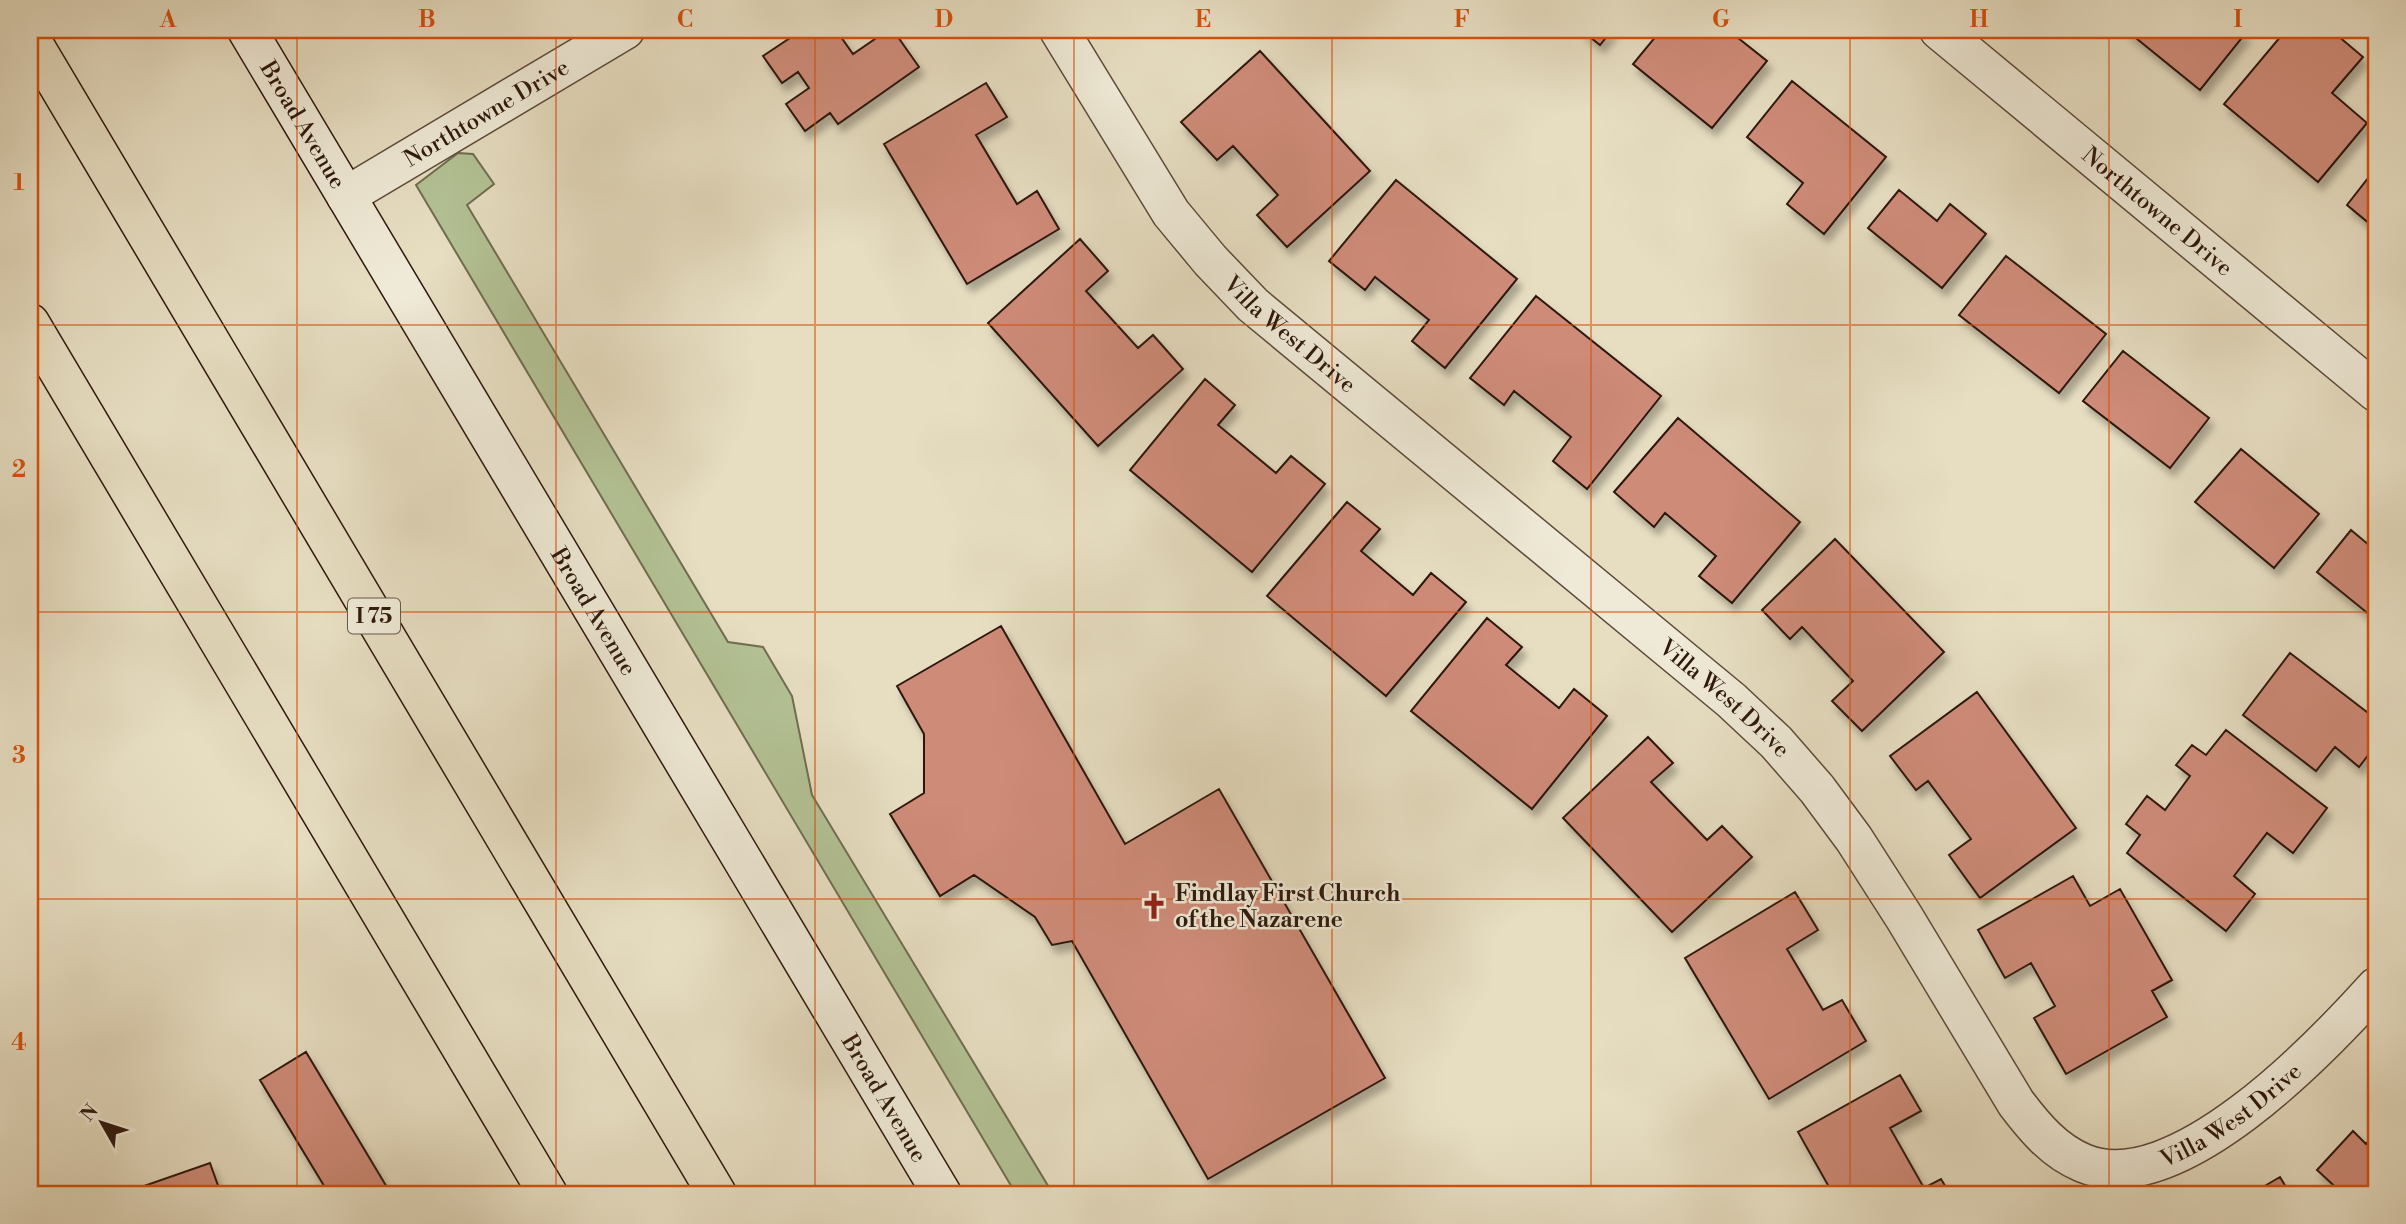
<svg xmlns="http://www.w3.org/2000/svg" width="2406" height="1224" viewBox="0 0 2406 1224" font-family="'Libre Bodoni',serif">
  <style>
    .green { fill: #b3c295; stroke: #706d51; stroke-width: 2 }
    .building { fill: #ce8b78; stroke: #2e180d; stroke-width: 2; filter: url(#shadow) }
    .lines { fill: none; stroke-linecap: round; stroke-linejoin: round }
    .minor-casing { stroke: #5c4a3a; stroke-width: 41 }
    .secondary-casing { stroke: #2e180d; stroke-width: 41 }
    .motorway-casing { stroke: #2e180d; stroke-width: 41 }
    .minor { stroke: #efead7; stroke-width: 38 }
    .secondary { stroke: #efead7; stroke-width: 38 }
    .motorway { stroke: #e7dec2; stroke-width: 38 }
    .grid { fill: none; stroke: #d5520c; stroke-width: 2; stroke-opacity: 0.55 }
    .labels { text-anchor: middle; stroke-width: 5; stroke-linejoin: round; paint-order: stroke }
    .shield { fill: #efead7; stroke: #68574a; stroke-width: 2 }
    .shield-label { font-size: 21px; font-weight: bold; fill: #2e180d }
    .street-label { font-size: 23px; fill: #2e180d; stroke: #efead7 }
    .poi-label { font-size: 23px; font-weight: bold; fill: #2e180d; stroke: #efead7; text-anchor: start }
    .neatline { fill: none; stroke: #d5520c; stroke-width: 2.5 }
    .grid-label { font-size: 23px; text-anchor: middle; font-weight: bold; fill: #d5520c }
  </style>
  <defs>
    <filter id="shadow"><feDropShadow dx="4.5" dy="8" stdDeviation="3.5" flood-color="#0004"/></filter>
  </defs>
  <rect width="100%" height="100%" fill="#e7dec2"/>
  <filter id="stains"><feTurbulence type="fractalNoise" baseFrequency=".00286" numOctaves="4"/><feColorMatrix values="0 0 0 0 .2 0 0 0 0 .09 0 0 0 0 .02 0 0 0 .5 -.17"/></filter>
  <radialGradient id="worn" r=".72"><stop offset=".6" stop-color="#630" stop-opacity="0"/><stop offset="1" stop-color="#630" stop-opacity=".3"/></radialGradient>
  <path class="green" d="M458,153L473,154L494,184L467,205L728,642L763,647L792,696L812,795L1053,1194H1016L416,185Z"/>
  <path class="building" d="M802,30H836L853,54L888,30H893L919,67L838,124L830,113L805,131L786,104L809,88L798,72L782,83L763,56Z
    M1581,30H1612L1600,45Z
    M1661,30H1728L1767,61L1712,128L1633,64Z
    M2126,30H2240L2245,34L2200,90Z
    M2286,30H2331L2363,57L2332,93L2367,123L2318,182L2224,104Z
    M1260,51L1370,171L1287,247L1257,215L1278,195L1233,146L1217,160L1181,122Z
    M1792,81L1886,157L1824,234L1787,204L1803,183L1747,137Z
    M986,83L1007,117L976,135L1017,204L1037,191L1059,229L967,284L884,144Z
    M2376,168V229L2347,205Z
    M1396,180L1517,279L1445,368L1412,341L1429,320L1375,277L1365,290L1329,261Z
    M1899,190L1937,221L1950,204L1986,234L1942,288L1868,228Z
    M1080,239L1108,271L1086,291L1138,348L1153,335L1183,369L1098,446L988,323Z
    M2006,256L2106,334L2059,393L1959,315Z
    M1536,296L1661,396L1587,489L1553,461L1571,437L1514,391L1504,405L1470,378Z
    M2123,351L2209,418L2170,468L2083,401Z
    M1205,379L1235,405L1218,425L1276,473L1291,456L1325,484L1252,572L1130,470Z
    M1678,418L1800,522L1732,603L1699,576L1716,556L1665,513L1654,527L1614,492Z
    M2241,449L2319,514L2274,568L2195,502Z
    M1347,502L1380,529L1361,551L1413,595L1431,573L1466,602L1386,696L1267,596Z
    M2351,530L2376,551V620L2317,572Z
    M1835,539L1944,652L1862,731L1832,701L1853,681L1802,627L1790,639L1762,610Z
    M1487,618L1522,647L1506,665L1559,708L1574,689L1607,716L1532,809L1411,711Z
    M1001,626L1125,844L1219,789L1385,1078L1208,1179L1072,941L1052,945L1035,917L974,875L940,896L890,814L924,793V734L897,686Z
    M2290,653L2376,719V745L2359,767L2335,747L2316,771L2243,715Z
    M1977,692L2076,828L1980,898L1949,855L1971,839L1928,781L1916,790L1890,756Z
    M2226,730L2327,808L2293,853L2267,833L2234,876L2255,894L2226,931L2127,853L2140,835L2126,824L2147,796L2165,810L2190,776L2176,765L2192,745L2206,755Z
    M1648,737L1673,763L1651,782L1707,840L1722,826L1752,857L1672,932L1563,818Z
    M2073,876L2090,906L2120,889L2172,980L2152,991L2167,1017L2066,1074L2034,1018L2055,1006L2031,963L2005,978L1978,930Z
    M1795,892L1818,930L1787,949L1823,1010L1842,1000L1866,1041L1769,1099L1685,958Z
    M306,1052L391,1194H329L260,1080Z
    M1900,1075L1921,1111L1890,1128L1924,1188L1941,1179L1950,1194H1833L1798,1132Z
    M2353,1131L2366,1144L2376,1133V1194H2343L2317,1170Z
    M210,1163L221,1194H121Z
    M2280,1177L2290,1194H2251Z"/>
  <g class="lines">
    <defs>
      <g id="minor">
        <path id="s1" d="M1059,30L1171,213L1210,260L1253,305L1731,700L1776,742L1817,789L1854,839L1904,917L2016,1103C2035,1128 2054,1151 2083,1163C2175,1202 2321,1048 2376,987"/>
        <path id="s2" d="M1939,30L2376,392"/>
        <path id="s3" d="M346,196L625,30"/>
      </g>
      <g id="secondary">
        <path id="s4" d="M247,30L942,1194"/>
      </g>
      <path id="motorway" d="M30,38L717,1194
        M30,323L548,1194"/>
    </defs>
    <use href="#minor" class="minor-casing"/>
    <use href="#secondary" class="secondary-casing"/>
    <use href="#motorway" class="motorway-casing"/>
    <use href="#minor" class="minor"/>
    <use href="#secondary" class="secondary"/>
    <use href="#motorway" class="motorway"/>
  </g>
  <path class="grid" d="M297,30V1194M556,30V1194M815,30V1194M1074,30V1194M1332,30V1194M1591,30V1194M1850,30V1194M2109,30V1194M30,325H2376M30,612H2376M30,899H2376"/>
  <defs>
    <symbol id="church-bare" viewBox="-9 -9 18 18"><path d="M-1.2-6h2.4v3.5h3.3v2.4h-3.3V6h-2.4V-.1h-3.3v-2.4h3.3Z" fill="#8f2418" stroke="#efead7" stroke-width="2.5" paint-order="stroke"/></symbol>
  </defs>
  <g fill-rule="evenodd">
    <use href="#church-bare" x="1135" y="887" width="38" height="38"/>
  </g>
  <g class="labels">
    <rect class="shield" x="348" y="598.5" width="52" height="35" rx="5"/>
    <g class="shield-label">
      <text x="374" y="623">I 75</text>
    </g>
    <g class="street-label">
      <text dy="8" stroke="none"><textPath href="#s3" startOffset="163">Northtowne Drive</textPath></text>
      <text dy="8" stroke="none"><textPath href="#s4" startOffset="110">Broad Avenue</textPath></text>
      <text dy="8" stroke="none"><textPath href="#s2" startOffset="284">Northtowne Drive</textPath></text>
      <text dy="8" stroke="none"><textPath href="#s1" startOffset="385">Villa West Drive</textPath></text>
      <text dy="8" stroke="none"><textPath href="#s4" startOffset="677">Broad Avenue</textPath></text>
      <text dy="8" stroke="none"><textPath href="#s1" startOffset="952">Villa West Drive</textPath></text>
      <text dy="8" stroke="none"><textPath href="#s4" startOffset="1244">Broad Avenue</textPath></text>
      <text dy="8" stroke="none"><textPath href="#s1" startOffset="1708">Villa West Drive</textPath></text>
    </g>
    <g class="poi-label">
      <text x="1175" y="901">Findlay First Church<tspan x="1175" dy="26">of the Nazarene</tspan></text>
    </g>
  </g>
  <rect width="2406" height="1224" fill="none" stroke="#e7dec2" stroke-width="77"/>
  <g transform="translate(102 1123) rotate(309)" stroke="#efead7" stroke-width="5" paint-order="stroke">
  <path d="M0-5L12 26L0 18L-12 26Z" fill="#2e180d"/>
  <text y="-10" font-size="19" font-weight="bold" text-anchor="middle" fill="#2e180d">N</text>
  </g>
  <rect x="38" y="38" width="2330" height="1148" class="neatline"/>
  <g class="grid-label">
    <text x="168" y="27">A</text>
    <text x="427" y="27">B</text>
    <text x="685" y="27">C</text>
    <text x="944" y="27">D</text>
    <text x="1203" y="27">E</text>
    <text x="1462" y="27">F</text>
    <text x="1721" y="27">G</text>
    <text x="1979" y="27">H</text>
    <text x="2238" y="27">I</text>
    <text x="19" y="190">1</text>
    <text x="19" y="477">2</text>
    <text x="19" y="763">3</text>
    <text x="19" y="1050">4</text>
  </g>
  <rect width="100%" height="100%" filter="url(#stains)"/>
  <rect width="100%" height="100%" fill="url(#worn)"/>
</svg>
